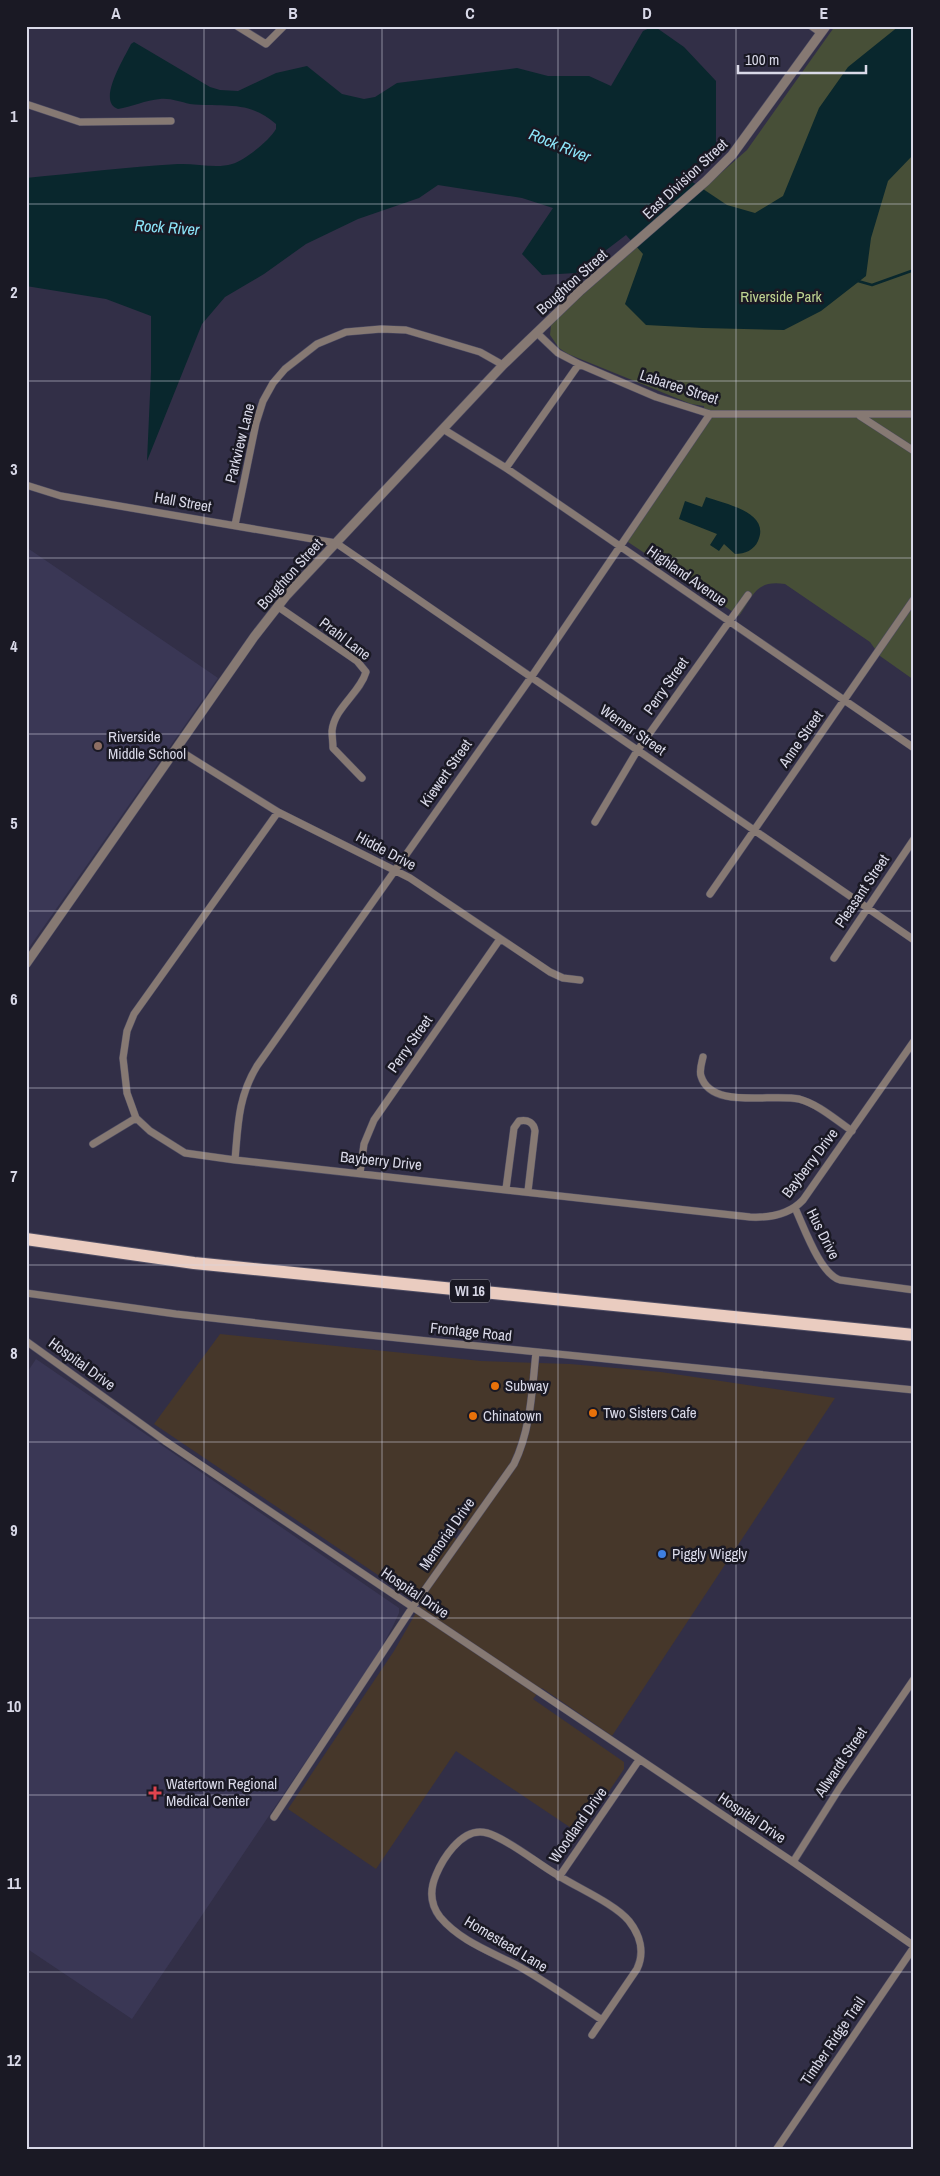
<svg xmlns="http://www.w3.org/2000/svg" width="940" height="2176" viewBox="0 0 940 2176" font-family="'Archivo Narrow',sans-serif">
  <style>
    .commercial { fill: #46372a; fill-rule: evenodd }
    .built { fill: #3a3755 }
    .green { fill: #474f37 }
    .water { fill: #09272d }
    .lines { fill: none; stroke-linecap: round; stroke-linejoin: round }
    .stream { stroke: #09272d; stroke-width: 2.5 }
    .minor-casing { stroke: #504e64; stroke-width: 8 }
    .tertiary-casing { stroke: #504e64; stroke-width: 10 }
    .trunk-casing { stroke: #504e64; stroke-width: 14 }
    .minor { stroke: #867973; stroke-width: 7 }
    .tertiary { stroke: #867973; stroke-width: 9 }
    .trunk { stroke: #eaccc0; stroke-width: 12 }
    .grid { fill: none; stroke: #d9d9e8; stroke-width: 1; stroke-opacity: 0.55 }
    .education-dot { fill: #8d6e63; stroke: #1a1924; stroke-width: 2 }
    .food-dot { fill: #e8710a; stroke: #1a1924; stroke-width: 2 }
    .shop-dot { fill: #3f7fe0; stroke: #1a1924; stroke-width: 2 }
    .health-dot { fill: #e0444e; stroke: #1a1924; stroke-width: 2 }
    .labels { text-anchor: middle; stroke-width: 5; stroke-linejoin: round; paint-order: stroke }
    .shield { fill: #1a1924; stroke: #a09fad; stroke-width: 1 }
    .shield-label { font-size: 14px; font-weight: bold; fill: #d9d9e8 }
    .street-label { font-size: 15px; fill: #d9d9e8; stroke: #1a1924 }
    .park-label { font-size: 15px; fill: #bfd492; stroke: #1a1924 }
    .poi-label { font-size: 15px; fill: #d9d9e8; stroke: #1a1924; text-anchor: start }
    .water-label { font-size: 16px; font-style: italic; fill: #8de7fb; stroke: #1a1924 }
    .neatline { fill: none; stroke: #d9d9e8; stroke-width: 2 }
    .grid-label { font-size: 16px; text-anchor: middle; font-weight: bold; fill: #d9d9e8 }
  </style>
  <rect width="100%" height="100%" fill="#322f47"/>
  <path class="commercial" d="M220,1334L481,1361L570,1364L661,1372L835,1398L612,1736L542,1688L533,1699L624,1762V1769L580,1834L456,1751L376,1869L288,1809L394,1651L421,1604L154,1424ZM457,1528L469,1535L463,1543L452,1536Z"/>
  <path class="built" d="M26,547L218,678L26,952Z
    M36,1359L399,1608V1613L392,1628L376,1657L132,2019L26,1948V1374Z"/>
  <path class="green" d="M835,26H914V680L880,656L870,642L785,584C756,580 754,594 739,616L625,540L705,423L704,406L691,404L568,354L559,348L550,335L551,325L555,319L747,150Z"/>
  <path class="water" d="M654,26L684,47L716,81V148L688,179L727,205L755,213L783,196L819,108L848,67L899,26H914V154L888,181L871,238L866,276L821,311L784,330L703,328L646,325L625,304L643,254L626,235L576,273L542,275L522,254L553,208L522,198L438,185L419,198L358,219L306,244L264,274L225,297L202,324L147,461L151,372V316L106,299L26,286V178C77,173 127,167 178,164C195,163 216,169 232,164C245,160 269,141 276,129V124C247,99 224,108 190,104C180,102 171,98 160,99C146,100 131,107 118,109C96,102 125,57 131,44L134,42L210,87L220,90L238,91L276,73L307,66L342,94L364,99L375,97L397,83L517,68L548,76H589L611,86L643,31Z
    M706,497C725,504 771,512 758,541C754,550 745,554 735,554L724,544L719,551L710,545L717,534L679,519L685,501L702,507Z"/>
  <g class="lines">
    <path class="stream" d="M858,281L872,285L914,270"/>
    <defs>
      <path id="minor" d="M237,26L266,44L284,26
        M811,26L821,33
        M26,104L80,122L171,121
        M537,333L558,353L579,364L656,397L710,414H914
        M860,416L914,451
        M443,429L506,468L914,748
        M506,468L579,364
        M26,485L61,496L336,543L914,940
        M235,525L256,423L263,401L273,383L285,369L317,344L346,332L381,329L406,330L480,352L503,365
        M277,606L357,661L366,672C360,693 334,708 332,731C332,737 333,742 333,748L362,778
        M177,749L278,812L410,878L550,972L563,978L580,980
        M278,812L134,1014L127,1031L123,1058L127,1093L136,1118L150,1131L185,1153L235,1160L750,1217C770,1218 789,1215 803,1200L914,1041
        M595,822L637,751L748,595
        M710,894L914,599
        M834,958L914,839
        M703,1057C702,1062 699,1070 701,1076C711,1110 772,1093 799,1099C818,1104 836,1120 852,1131
        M93,1144L136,1118
        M235,1160C238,1125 238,1097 257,1066L532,676L710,414
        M360,1173L364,1144L374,1120L500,939
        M506,1189L514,1128L519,1121C528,1119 534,1123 535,1131L528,1191
        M795,1208C804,1227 820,1274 840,1280L914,1290
        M26,1293L176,1314L329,1331L914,1390
        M26,1341L165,1441L793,1862L914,1946
        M274,1817L412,1608L514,1464C531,1429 532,1390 536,1352
        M793,1862L839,1789L914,1679
        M559,1877L639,1760
        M592,2035L637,1969C645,1952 640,1935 629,1921C615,1904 578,1888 559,1876C538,1864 517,1846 495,1836C491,1834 484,1832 480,1832C460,1832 443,1858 436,1875C430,1889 430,1904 440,1917C461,1942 492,1952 520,1967C548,1983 575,2002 602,2020
        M776,2150L914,1947"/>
      <path id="tertiary" d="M26,964L254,637L286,596L503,365L581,290L706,181L732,155L826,26"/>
      <path id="trunk" d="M26,1239L194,1263L914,1335"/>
    </defs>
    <use href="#minor" class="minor-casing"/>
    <use href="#tertiary" class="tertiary-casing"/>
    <use href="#trunk" class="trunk-casing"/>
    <use href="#minor" class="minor"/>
    <use href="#tertiary" class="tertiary"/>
    <use href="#trunk" class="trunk"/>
  </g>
  <path class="grid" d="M204,26V2150M382,26V2150M558,26V2150M736,26V2150M26,204H914M26,381H914M26,558H914M26,734H914M26,911H914M26,1088H914M26,1265H914M26,1442H914M26,1618H914M26,1795H914M26,1972H914"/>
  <circle class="education-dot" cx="98" cy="746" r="5"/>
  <g class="food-dot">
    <circle cx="495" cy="1386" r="5"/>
    <circle cx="593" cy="1413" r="5"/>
    <circle cx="473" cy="1416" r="5"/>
  </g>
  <circle class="shop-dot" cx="662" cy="1554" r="5"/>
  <path class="health-dot" d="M152.5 1785.5h5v5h5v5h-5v5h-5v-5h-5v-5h5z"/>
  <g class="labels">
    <rect class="shield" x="450" y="1279.5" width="40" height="23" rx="4"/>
    <g class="shield-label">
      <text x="470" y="1296">WI 16</text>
    </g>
    <g class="street-label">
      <text transform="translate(685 179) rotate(-43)" y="5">East Division Street</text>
      <text transform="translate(572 282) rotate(-42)" y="5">Boughton Street</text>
      <text transform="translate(679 387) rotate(18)" y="5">Labaree Street</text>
      <text transform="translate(240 443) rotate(-76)" y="5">Parkview Lane</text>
      <text transform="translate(183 502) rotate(10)" y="5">Hall Street</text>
      <text transform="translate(290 574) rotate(-48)" y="5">Boughton Street</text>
      <text transform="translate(687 576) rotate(35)" y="5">Highland Avenue</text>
      <text transform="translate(345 639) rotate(37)" y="5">Prahl Lane</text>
      <text transform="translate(666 686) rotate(-55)" y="5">Perry Street</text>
      <text transform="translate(633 730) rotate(35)" y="5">Werner Street</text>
      <text transform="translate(801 739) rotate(-55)" y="5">Anne Street</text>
      <text transform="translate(446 773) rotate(-55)" y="5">Kiewert Street</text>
      <text transform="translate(386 851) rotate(28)" y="5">Hidde Drive</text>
      <text transform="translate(862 891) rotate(-56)" y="5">Pleasant Street</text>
      <text transform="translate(410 1044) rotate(-55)" y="5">Perry Street</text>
      <text transform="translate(381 1161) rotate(6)" y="5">Bayberry Drive</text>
      <text transform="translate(810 1163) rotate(-53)" y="5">Bayberry Drive</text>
      <text transform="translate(823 1234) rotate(63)" y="5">Hus Drive</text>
      <text transform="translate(471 1332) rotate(6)" y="5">Frontage Road</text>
      <text transform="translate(82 1364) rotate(36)" y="5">Hospital Drive</text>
      <text transform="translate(447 1534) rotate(-55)" y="5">Memorial Drive</text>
      <text transform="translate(415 1593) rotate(34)" y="5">Hospital Drive</text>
      <text transform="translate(841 1762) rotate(-56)" y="5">Allwardt Street</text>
      <text transform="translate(752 1818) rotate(34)" y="5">Hospital Drive</text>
      <text transform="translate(578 1825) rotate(-55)" y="5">Woodland Drive</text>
      <text transform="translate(506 1944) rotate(31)" y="5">Homestead Lane</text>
      <text transform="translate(833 2041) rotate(-56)" y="5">Timber Ridge Trail</text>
    </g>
    <g class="park-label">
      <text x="781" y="302">Riverside Park</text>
    </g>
    <g class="poi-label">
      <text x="108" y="742">Riverside<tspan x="108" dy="17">Middle School</tspan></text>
      <text x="505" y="1391">Subway</text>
      <text x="603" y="1418">Two Sisters Cafe</text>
      <text x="483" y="1421">Chinatown</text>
      <text x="672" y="1559">Piggly Wiggly</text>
      <text x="166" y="1789">Watertown Regional<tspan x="166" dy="17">Medical Center</tspan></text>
    </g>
    <g class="water-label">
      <text transform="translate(560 145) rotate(22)" y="6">Rock River</text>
      <text transform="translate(167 227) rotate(4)" y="6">Rock River</text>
    </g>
  </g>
  <rect width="940" height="2176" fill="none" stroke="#1a1924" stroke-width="55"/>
  <path d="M738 65v8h128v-8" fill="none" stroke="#d9d9e8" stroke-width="2.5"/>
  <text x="745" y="65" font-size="15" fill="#d9d9e8" stroke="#1a1924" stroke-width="4" paint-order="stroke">100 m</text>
  <rect x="28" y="28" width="884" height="2120" class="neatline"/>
  <g class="grid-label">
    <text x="116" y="19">A</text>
    <text x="293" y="19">B</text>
    <text x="470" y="19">C</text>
    <text x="647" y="19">D</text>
    <text x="824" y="19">E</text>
    <text x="14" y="122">1</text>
    <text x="14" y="298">2</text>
    <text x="14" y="475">3</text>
    <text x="14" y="652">4</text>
    <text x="14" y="829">5</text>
    <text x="14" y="1005">6</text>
    <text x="14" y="1182">7</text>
    <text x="14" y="1359">8</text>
    <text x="14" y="1536">9</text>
    <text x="14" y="1712">10</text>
    <text x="14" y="1889">11</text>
    <text x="14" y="2066">12</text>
  </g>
</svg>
